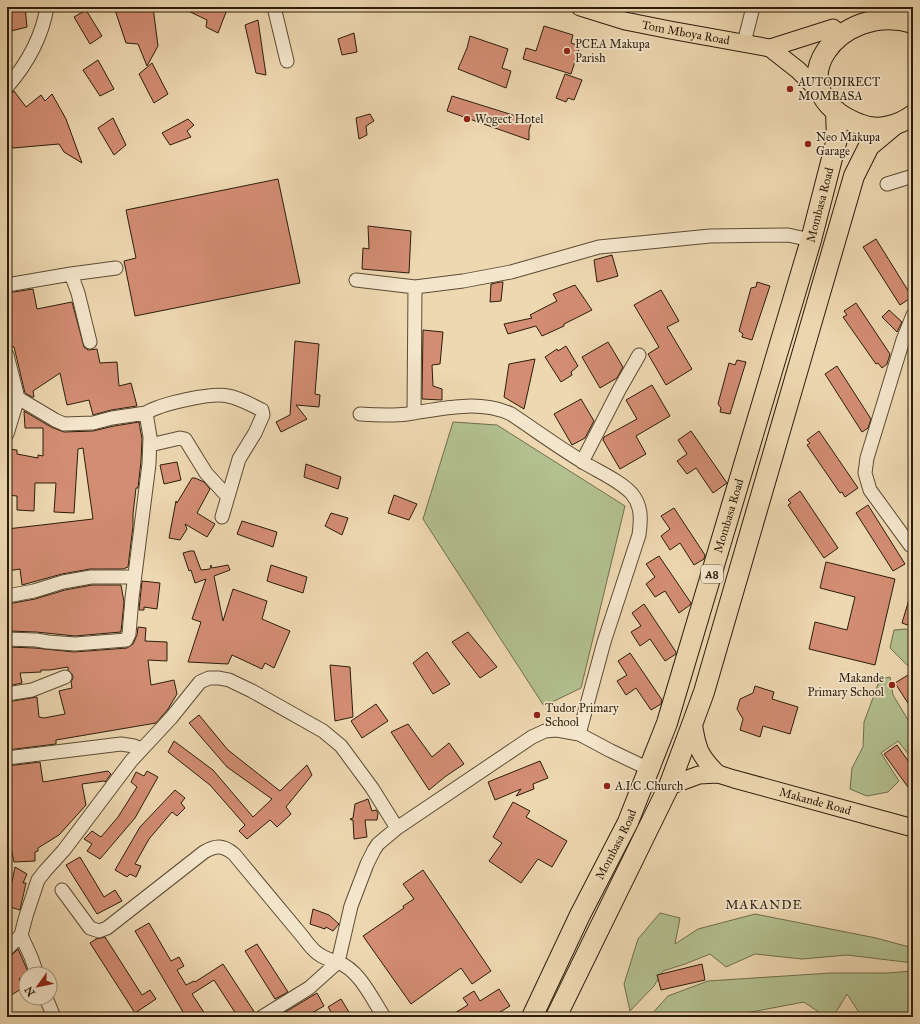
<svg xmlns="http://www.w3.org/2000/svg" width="920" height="1024" viewBox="0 0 920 1024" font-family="'IM FELL Great Primer',serif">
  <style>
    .green { fill: #b3c090; stroke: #6f6e4e }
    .building { fill: #d38d73; stroke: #2b1d0b }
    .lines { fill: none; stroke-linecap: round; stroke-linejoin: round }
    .minor-casing { stroke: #5c4c34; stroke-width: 15 }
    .major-casing { stroke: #2b1d0b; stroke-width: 19 }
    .highway-casing { stroke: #2b1d0b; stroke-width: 22 }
    .minor { stroke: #f4e6cc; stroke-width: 13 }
    .major { stroke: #eed8b1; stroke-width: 17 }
    .highway { stroke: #eed8b1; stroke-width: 20 }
    .poi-dot { fill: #8f2418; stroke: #f4e6cc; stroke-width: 1.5 }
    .labels { text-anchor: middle; stroke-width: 3.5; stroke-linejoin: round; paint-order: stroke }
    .shield { fill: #f4e6cc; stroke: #675945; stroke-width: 1 }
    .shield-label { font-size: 11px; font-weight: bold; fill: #2b1d0b }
    .street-label { font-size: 12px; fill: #2b1d0b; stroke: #f4e6cc }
    .poi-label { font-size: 12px; fill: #2b1d0b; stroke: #f4e6cc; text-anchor: start }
    .neighbourhood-label { font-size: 13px; letter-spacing: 1px; fill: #2b1d0b; stroke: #f4e6cc }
  </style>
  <rect width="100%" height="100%" fill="#eed8b1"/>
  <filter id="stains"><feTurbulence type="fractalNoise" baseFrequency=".005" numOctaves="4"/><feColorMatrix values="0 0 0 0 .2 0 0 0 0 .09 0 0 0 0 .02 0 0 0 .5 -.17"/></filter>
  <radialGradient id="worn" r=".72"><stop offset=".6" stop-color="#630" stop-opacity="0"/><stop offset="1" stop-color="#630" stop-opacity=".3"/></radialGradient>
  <path class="green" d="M453,422L497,425L625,506L581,688L544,706L423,519Z
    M906,629L913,632V665L909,667L890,648L894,630Z
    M890,677L893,695L913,728V760L898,741L881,753L899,781L888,792L867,796L850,789L852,768L863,747L864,722L880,679Z
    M660,913L680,918L675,944L698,929L755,914L876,938L913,948V963L847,955L802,959L755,954L726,967L710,954L685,964L663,971L654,986L630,1011L624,984L638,939Z
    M913,971V1015L881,1013L879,1017H862L847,994L833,1017H826L804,1002L725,1017H649L668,996L708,981L831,973H887Z"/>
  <path class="building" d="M7,7H25L27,27L7,32Z
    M114,7H153L158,46L147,66L138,44L126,43Z
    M180,7H228L218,33L206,27L207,20Z
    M86,10L102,36L90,44L74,17Z
    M258,20L266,75L256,73L245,25Z
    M544,26L573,35L571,43L580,46L571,74L523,59L526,48L536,51Z
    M354,33L357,52L342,55L338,39Z
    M470,36L508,49L502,68L511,71L506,88L458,69L467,48Z
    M98,60L114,89L100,96L83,70Z
    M152,63L168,94L154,103L139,74Z
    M565,74L582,80L574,100L568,98L566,102L556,98Z
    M14,91L26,107L41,95L45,101L52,94L66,119L82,163L64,152L59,144L13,148L7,136V98Z
    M452,96L532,121L529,130V140L447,111Z
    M370,114L374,121L366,126L367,135L359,139L356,118Z
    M113,118L126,145L114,155L98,128Z
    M188,119L194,125L187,131L191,137L170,145L162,133Z
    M278,179L300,283L135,316L124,261L136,258L126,210Z
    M368,226L411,231L409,273L362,269L363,248L369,249Z
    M876,239L912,297L900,305L863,247Z
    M612,255L618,276L597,282L594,260Z
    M500,282H503L501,301L490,302L491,284Z
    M757,282L770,286L752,340L742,337L743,334L739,331L751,288L756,287Z
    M575,285L592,310L564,324V326L542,336L536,326L508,334L504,324L532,318L530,315L557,301L553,294Z
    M33,289L37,309L72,302L84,347L88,350L97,349L100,363L117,362L119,386L131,383L137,406L111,410L93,415L89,400L67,405L60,373L33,391L34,397H32L25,393L14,347H12L9,336L10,335L7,318V293Z
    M661,290L679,321L667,327L692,369L666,385L648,354L659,347L634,305Z
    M856,303L890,354L887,364L882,368L878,363L876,364L843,317L847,315L844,311Z
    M889,310L902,322L897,332L882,317Z
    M423,330L443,332L440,364L432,365L433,386L442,389V400L422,399Z
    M295,341L319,344L315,394L320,395L319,407L296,405L307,419L281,432L276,422L290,415Z
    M608,342L623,367L617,378L600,388L582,357Z
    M566,346L578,366L571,372L572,375L561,382L545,357L557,349L558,351Z
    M535,359L524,409L504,397L509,364Z
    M737,360L746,362L730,414L720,412L721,408L718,404L729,363L735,365Z
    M837,366L871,419L868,428L862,432L825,374Z
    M652,385L670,416L636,436L646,454L620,469L603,440L604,437L637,419L626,400Z
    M581,399L594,421L585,438L572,445L554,414Z
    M24,411L51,427L64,432L93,431L114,426L139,422L142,439L141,461L138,488H136L133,514V526L128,567L123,569H90L62,574L22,585L20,569L7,571V529L93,519L83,448L78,449L74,513L54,512L56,483H35L34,511L17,510V496L7,495L8,449L17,450V454L38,458V455L43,456V428H25Z
    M691,431L727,483L713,493L696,468L687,474L677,461L687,454L678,440Z
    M819,431L858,488L845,497L842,492L840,493L807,445L810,443L807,440Z
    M177,462L181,480L164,484L160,465Z
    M306,464L341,477L338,489L304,477Z
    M192,478H195L204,482L210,489L197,513L215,524L207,537L185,524L187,529L180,540L169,538L176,501L177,503Z
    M800,491L838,548L824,558L788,505L791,503L788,500Z
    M394,495L417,504L409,520L388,513Z
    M868,505L905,564L893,571L856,513Z
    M674,508L705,555L704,559L694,565L680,543L670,550L661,536L670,529L661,516Z
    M331,513L348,518L342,535L325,526Z
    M242,521L277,532L273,547L237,534Z
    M190,551H194L201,570L210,569L211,565L212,568L228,565L230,570L214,576L223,621L233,589L267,601L262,619L290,631L274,668L265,663L262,669L232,655L228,664L188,662L201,622L192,619L206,579L195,583L191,570L189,571L183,553Z
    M659,556L691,603L690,605L679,613L665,591L655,597L646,584L655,577L646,564Z
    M826,562L895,579L875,665L809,649L815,622L847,630L855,597L820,588Z
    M271,565L307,577L303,593L267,581Z
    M142,581L160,583L157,609L144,607V610H139Z
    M92,585H121L124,602L121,632L75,636L36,632L7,631V614H9L8,604L35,599L65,590Z
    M911,593H913V627L902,623Z
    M644,604L676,652V654L665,661L650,639L640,646L631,632L641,626L632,613Z
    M138,627L146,628L145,641L167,642V661L148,660L151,685L174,680L177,694L168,709L156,723L56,740V744L7,750V702L37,697L39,717L44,718L65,714L59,691L72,688L71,682L73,678L72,674L68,670V667L50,670H41V672L20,673L22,683L8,686L7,677V647L35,648L74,652L127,648L133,644L137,635Z
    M468,632L497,667L480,678L452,642Z
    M427,652L450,684L433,694L413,663Z
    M630,653L662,700L661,704L651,710L636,688L626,695L617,681L627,675L618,661Z
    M330,665L350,667L353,717L335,721Z
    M913,672V711L895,683Z
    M755,686L774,692L772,699L798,707L790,734L763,726L760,737L740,730L743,719L737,709L740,699L753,693Z
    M376,704L388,721L362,738L351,721Z
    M199,715L228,750L280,791L307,765L312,775L286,807L291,814L277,827L270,820L247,839L239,831L245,825L210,785L168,752L174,741L213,770L253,817L272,799L227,767L189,723Z
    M408,724L432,757L449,743L464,764L446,776L429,790L391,732Z
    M897,745L913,768V794L884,754Z
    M540,761L548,778L533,784L534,789L516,796L521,789L495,800L488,782Z
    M40,762L43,782L108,771L111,774L105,782L104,781L82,784L86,805L59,835L38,848V851L35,852V861L14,862L8,834L7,835V766Z
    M147,771L158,777L135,818L100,859L87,851L92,844L84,839L92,831L101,837L118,817L137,787L131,782L136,772L144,776Z
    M175,790L185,798L181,803L185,808L177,816L172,812L149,839L135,864L141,866L136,877L130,874L127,877L115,870L140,827Z
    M368,799L372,811L376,810L378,813L377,820H365L367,837L354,839L353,820H351L350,819L353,818L355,804Z
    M513,802L530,811L526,817L567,841L552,867L538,859L521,883L489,861L502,843L493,837Z
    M80,857L104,897L115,890L122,901L97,914L66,865Z
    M15,867L27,874L23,883H26L20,910L7,906V897H8L12,882Z
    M423,870L491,971L472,984L461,968L411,1004L363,936L404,908L403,906L414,899L403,884Z
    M313,909L329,915L339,924L333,931L326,927L325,929L310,924Z
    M149,923L171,961L179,957L184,966L177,970L186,985L194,981L195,982L223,964L255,1013L254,1017H238L214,980L192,994L207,1017H186L135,931Z
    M105,937L142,995L150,990L156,999L135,1013L90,943L96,939Z
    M257,944L288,992L275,999L245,951Z
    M18,949L29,974H26V975L19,979L24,987L7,998V957L12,955Z
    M702,964L705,980L661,990L657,975Z
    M499,989L510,1006L492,1017H448L468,1005L463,998L474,991L480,1001Z
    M317,993L324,1006L305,1017H277Z
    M341,999L352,1017H334L328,1007Z"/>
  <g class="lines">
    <defs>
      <path id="minor" d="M274,7L287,61
        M744,43L753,7
        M7,87C27,64 42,37 47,7
        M887,184L913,176
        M71,274L78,293L90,342
        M356,280L415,287L463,281L511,272L599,247L710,236L788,235L811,240
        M7,285L71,274L116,268
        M913,315L903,340L867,458L865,473L870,490L910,545L913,547
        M7,355L18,398L7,434
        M146,413C160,404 212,392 228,396C240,398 251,405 262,410L263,415L255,433L239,459L222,517
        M414,413L415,287
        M360,414C376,415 391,416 407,414C440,409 479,399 511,414C535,430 558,447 583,462C597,471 621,481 632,494C642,506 641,520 639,535L604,642L579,734
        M150,445L180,438L185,439L206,473L228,497
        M582,462L619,390L639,355
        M7,596L34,591L63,582L91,577H134
        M7,639L36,640L48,642L75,644L126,640L129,634L132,598L149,464L150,437L146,413L112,418L93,423L64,424L55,420L18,398
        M7,694L32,690L65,677
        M7,758L121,744L134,746L142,749
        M62,890L90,928L99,931L107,928L204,852C216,845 223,845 234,854L303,937C313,951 320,958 338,962L351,906L367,864L374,850L378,844L397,828L532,737L545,731L557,730L579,734L611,751L649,769
        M7,949L21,935
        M37,974L31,957L21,935L26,916L38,880L45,871L64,850L131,761L171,718L200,682L209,678H219L229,680L252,691L323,731L341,746L372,788L397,828
        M46,998L54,1017
        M262,1017L309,988L338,962C360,971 371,997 384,1017"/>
      <g id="major">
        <path id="s1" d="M580,7L625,21L670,30L770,48L833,28"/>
        <path d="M770,48L798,70L825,97"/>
        <path d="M693,722C697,748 699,756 718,774"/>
        <path id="s2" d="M669,786L699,775L718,774L734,779L913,828"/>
      </g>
      <g id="highway">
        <path d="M913,23C840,0 771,89 859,124C877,132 898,126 913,115"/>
        <path id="s3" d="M532,1017L580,915L628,822L667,723L811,240L837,139L836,111"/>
        <path d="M556,1017L669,786L693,722L704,692L854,176L869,146L893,126"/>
      </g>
    </defs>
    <use href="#minor" class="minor-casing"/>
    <use href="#major" class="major-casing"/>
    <use href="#highway" class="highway-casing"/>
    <use href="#minor" class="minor"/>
    <use href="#major" class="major"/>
    <use href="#highway" class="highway"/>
  </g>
  <g class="poi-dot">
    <circle cx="567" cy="51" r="4"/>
    <circle cx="790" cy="89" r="4"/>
    <circle cx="467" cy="119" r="4"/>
    <circle cx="808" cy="144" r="4"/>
    <circle cx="892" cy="685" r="4"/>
    <circle cx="537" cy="715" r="4"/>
    <circle cx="607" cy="786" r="4"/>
  </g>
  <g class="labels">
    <rect class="shield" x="701" y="565" width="22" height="18" rx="3"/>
    <g class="shield-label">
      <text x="712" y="578">A8</text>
    </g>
    <g class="street-label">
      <text dy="4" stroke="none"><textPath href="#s1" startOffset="109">Tom Mboya Road</textPath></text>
      <text dy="4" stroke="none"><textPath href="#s3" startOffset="864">Mombasa Road</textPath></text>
      <text dy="4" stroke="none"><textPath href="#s3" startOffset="540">Mombasa Road</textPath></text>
      <text dy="4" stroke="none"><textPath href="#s2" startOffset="152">Makande Road</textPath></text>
      <text dy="4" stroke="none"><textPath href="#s3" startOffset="192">Mombasa Road</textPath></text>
    </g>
    <g class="poi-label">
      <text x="575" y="48">PCEA Makupa<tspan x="575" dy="14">Parish</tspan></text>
      <text x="798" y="86">AUTODIRECT<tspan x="798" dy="14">MOMBASA</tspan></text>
      <text x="475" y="123">Wogect Hotel</text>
      <text x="816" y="141">Neo Makupa<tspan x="816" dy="14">Garage</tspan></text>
      <text x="884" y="682" text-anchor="end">Makande<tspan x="884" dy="14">Primary School</tspan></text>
      <text x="545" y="712">Tudor Primary<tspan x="545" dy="14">School</tspan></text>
      <text x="615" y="790">A.I.C .Church</text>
    </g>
    <g class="neighbourhood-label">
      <text x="764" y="909">MAKANDE</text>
    </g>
  </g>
  <rect width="920" height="1024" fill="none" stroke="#eed8b1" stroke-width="24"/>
  <rect x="8" y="8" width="904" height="1008" fill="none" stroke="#2b1d0b" stroke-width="2"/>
  <rect x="12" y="12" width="896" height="1000" fill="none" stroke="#2b1d0b"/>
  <g transform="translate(38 986) rotate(237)"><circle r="19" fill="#f4e6cc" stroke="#a4967f"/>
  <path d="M0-3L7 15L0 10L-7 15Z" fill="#8f2418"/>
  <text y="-6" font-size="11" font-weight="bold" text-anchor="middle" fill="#2b1d0b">N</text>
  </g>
  <rect width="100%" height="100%" filter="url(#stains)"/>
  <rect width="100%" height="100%" fill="url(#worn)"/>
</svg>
